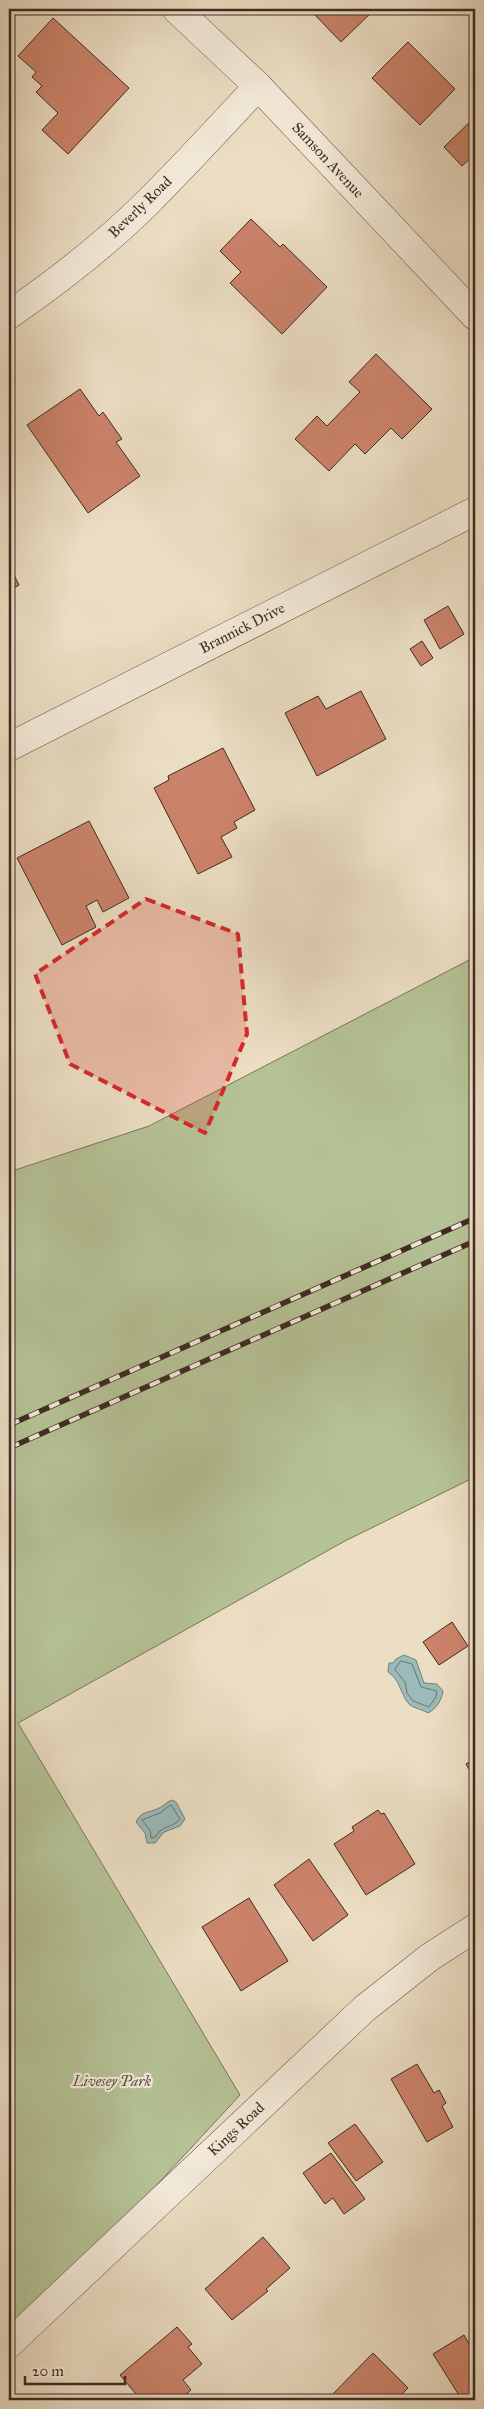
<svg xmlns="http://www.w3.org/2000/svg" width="484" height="2409" viewBox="0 0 484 2409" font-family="'IM FELL Great Primer',serif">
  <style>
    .green { fill: #b5c296; stroke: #7a765c }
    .water { fill: #9abbba; stroke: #75817d }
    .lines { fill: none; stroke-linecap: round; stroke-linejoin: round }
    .shore { stroke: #6c736e; stroke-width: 1 }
    .building { fill: #cc836b; stroke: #3e2b22 }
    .street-casing { stroke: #6a584a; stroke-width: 29 }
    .street { stroke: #f3ead9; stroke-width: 28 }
    .rail-casing { stroke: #3e2b22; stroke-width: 5.5 }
    .rail { stroke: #f3ead9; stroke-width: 4; stroke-dasharray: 11; stroke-linecap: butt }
    .marked { fill: #d62828; fill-opacity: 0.2; stroke: #d62828; stroke-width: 4; stroke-dasharray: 10 6; stroke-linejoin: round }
    .labels { text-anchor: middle; stroke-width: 4.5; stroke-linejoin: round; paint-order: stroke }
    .street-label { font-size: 15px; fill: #3e2b22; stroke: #f3ead9 }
    .park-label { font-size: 15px; font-style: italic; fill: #5c513f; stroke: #f3ead9 }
  </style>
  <rect width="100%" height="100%" fill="#ecdec4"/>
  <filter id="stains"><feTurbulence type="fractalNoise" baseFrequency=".004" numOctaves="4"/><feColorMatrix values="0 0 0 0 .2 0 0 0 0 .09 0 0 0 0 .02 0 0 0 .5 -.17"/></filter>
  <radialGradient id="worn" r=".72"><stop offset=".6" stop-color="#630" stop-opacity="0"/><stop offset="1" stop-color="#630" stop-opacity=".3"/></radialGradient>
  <path class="green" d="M475,957V1477L345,1541L18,1723L240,2095L9,2345V1172L149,1126Z"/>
  <path class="water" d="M404,1655L416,1660L424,1683L437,1684L443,1691C442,1700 436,1709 428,1713C423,1710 414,1708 410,1705C400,1695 401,1680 388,1672L389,1663H393L396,1659Z
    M172,1800L176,1802L185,1819L180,1826L164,1832L155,1843H147L145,1833L136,1822C141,1811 148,1813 157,1809C163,1807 166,1802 172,1800Z"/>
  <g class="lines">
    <path class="shore" d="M401,1661L412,1664L421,1687L437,1691L436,1697L429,1707L413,1701L407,1693L405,1682L395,1670Z
      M171,1805L180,1819C172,1829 163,1824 155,1837L151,1838L150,1830L142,1820L160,1813Z"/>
  </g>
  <path class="building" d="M314,9H375L341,42L313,13L316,11Z
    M53,18L129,88L68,154L42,130L58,113L36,92L42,86L32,77L36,72L18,56Z
    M408,42L455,89L420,125L372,78Z
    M475,117V154L462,166L444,147Z
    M251,219L280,247L283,244L327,287L282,334L230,283L241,272L220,251Z
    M376,354L432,409L402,439L391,428L365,454L355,444L329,471L295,439L317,416L327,426L360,392L349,382Z
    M80,389L99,416L103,412L122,439L116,442L140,476L88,513L27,425Z
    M9,565L19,585L9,591Z
    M448,606L464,634L440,649L424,620Z
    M422,641L433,658L421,666L410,649Z
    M361,691L386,739L317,776L285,713L318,696L326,709Z
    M223,748L255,810L234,822L237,828L221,837L232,857L198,874L154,788L169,780L168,776Z
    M89,821L129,898L103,912L97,900L86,906L96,927L62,945L17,858Z
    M452,1622L468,1646L439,1665L423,1642Z
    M475,1759V1779L466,1764Z
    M378,1810L381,1814L384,1813L415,1864L366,1895L334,1844L354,1831L352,1827Z
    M309,1859L348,1915L313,1941L274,1885Z
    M249,1898L288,1961L241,1991L202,1927Z
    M417,2064L434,2093L439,2090L446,2103L442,2106L453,2127L427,2142L391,2079Z
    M355,2124L383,2162L356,2181L328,2143Z
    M331,2153L365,2199L344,2214L333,2198L325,2204L303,2173Z
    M263,2237L290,2268L266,2289L268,2291L232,2320L205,2289Z
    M177,2327L192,2344L188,2347L202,2364L183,2380L191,2390L180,2400H141L120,2375Z
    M464,2335L472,2349L475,2347V2391L462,2400L433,2354Z
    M373,2353L408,2388L396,2400H327Z"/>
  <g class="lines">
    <defs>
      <path id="street" d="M176,9L258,86L475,316
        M9,315C58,281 106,244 148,202C186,164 222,125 258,86
        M9,747L475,511
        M9,2344L364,2009L430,1957L475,1928"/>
    </defs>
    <use href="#street" class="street-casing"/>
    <use href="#street" class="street"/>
    <defs>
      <path id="rail" d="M9,1425L475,1218
        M9,1448L475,1241"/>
    </defs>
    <use href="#rail" class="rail-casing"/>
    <use href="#rail" class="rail"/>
  </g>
  <path class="marked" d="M146,899L238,934L247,1034L205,1133L70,1064L35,974Z"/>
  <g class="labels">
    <g class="street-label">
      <text transform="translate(328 160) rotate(47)" y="5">Samson Avenue</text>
      <text transform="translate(140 207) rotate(-44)" y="5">Beverly Road</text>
      <text transform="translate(242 628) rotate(-27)" y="5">Brannick Drive</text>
      <text transform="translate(236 2129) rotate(-43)" y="5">Kings Road</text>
    </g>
    <g class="park-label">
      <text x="112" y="2086">Livesey Park</text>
    </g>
  </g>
  <rect width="484" height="2409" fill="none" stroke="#ecdec4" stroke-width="30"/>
  <rect x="10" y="10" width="464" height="2389" fill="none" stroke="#3e2b22" stroke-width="2.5"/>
  <rect x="15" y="15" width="454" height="2379" fill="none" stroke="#3e2b22"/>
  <path d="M25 2376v8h100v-8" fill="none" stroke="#3e2b22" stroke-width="2.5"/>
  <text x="32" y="2376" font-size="15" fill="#3e2b22" stroke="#f3ead9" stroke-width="4" paint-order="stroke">20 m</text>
  <rect width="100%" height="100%" filter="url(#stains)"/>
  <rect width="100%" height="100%" fill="url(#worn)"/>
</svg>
